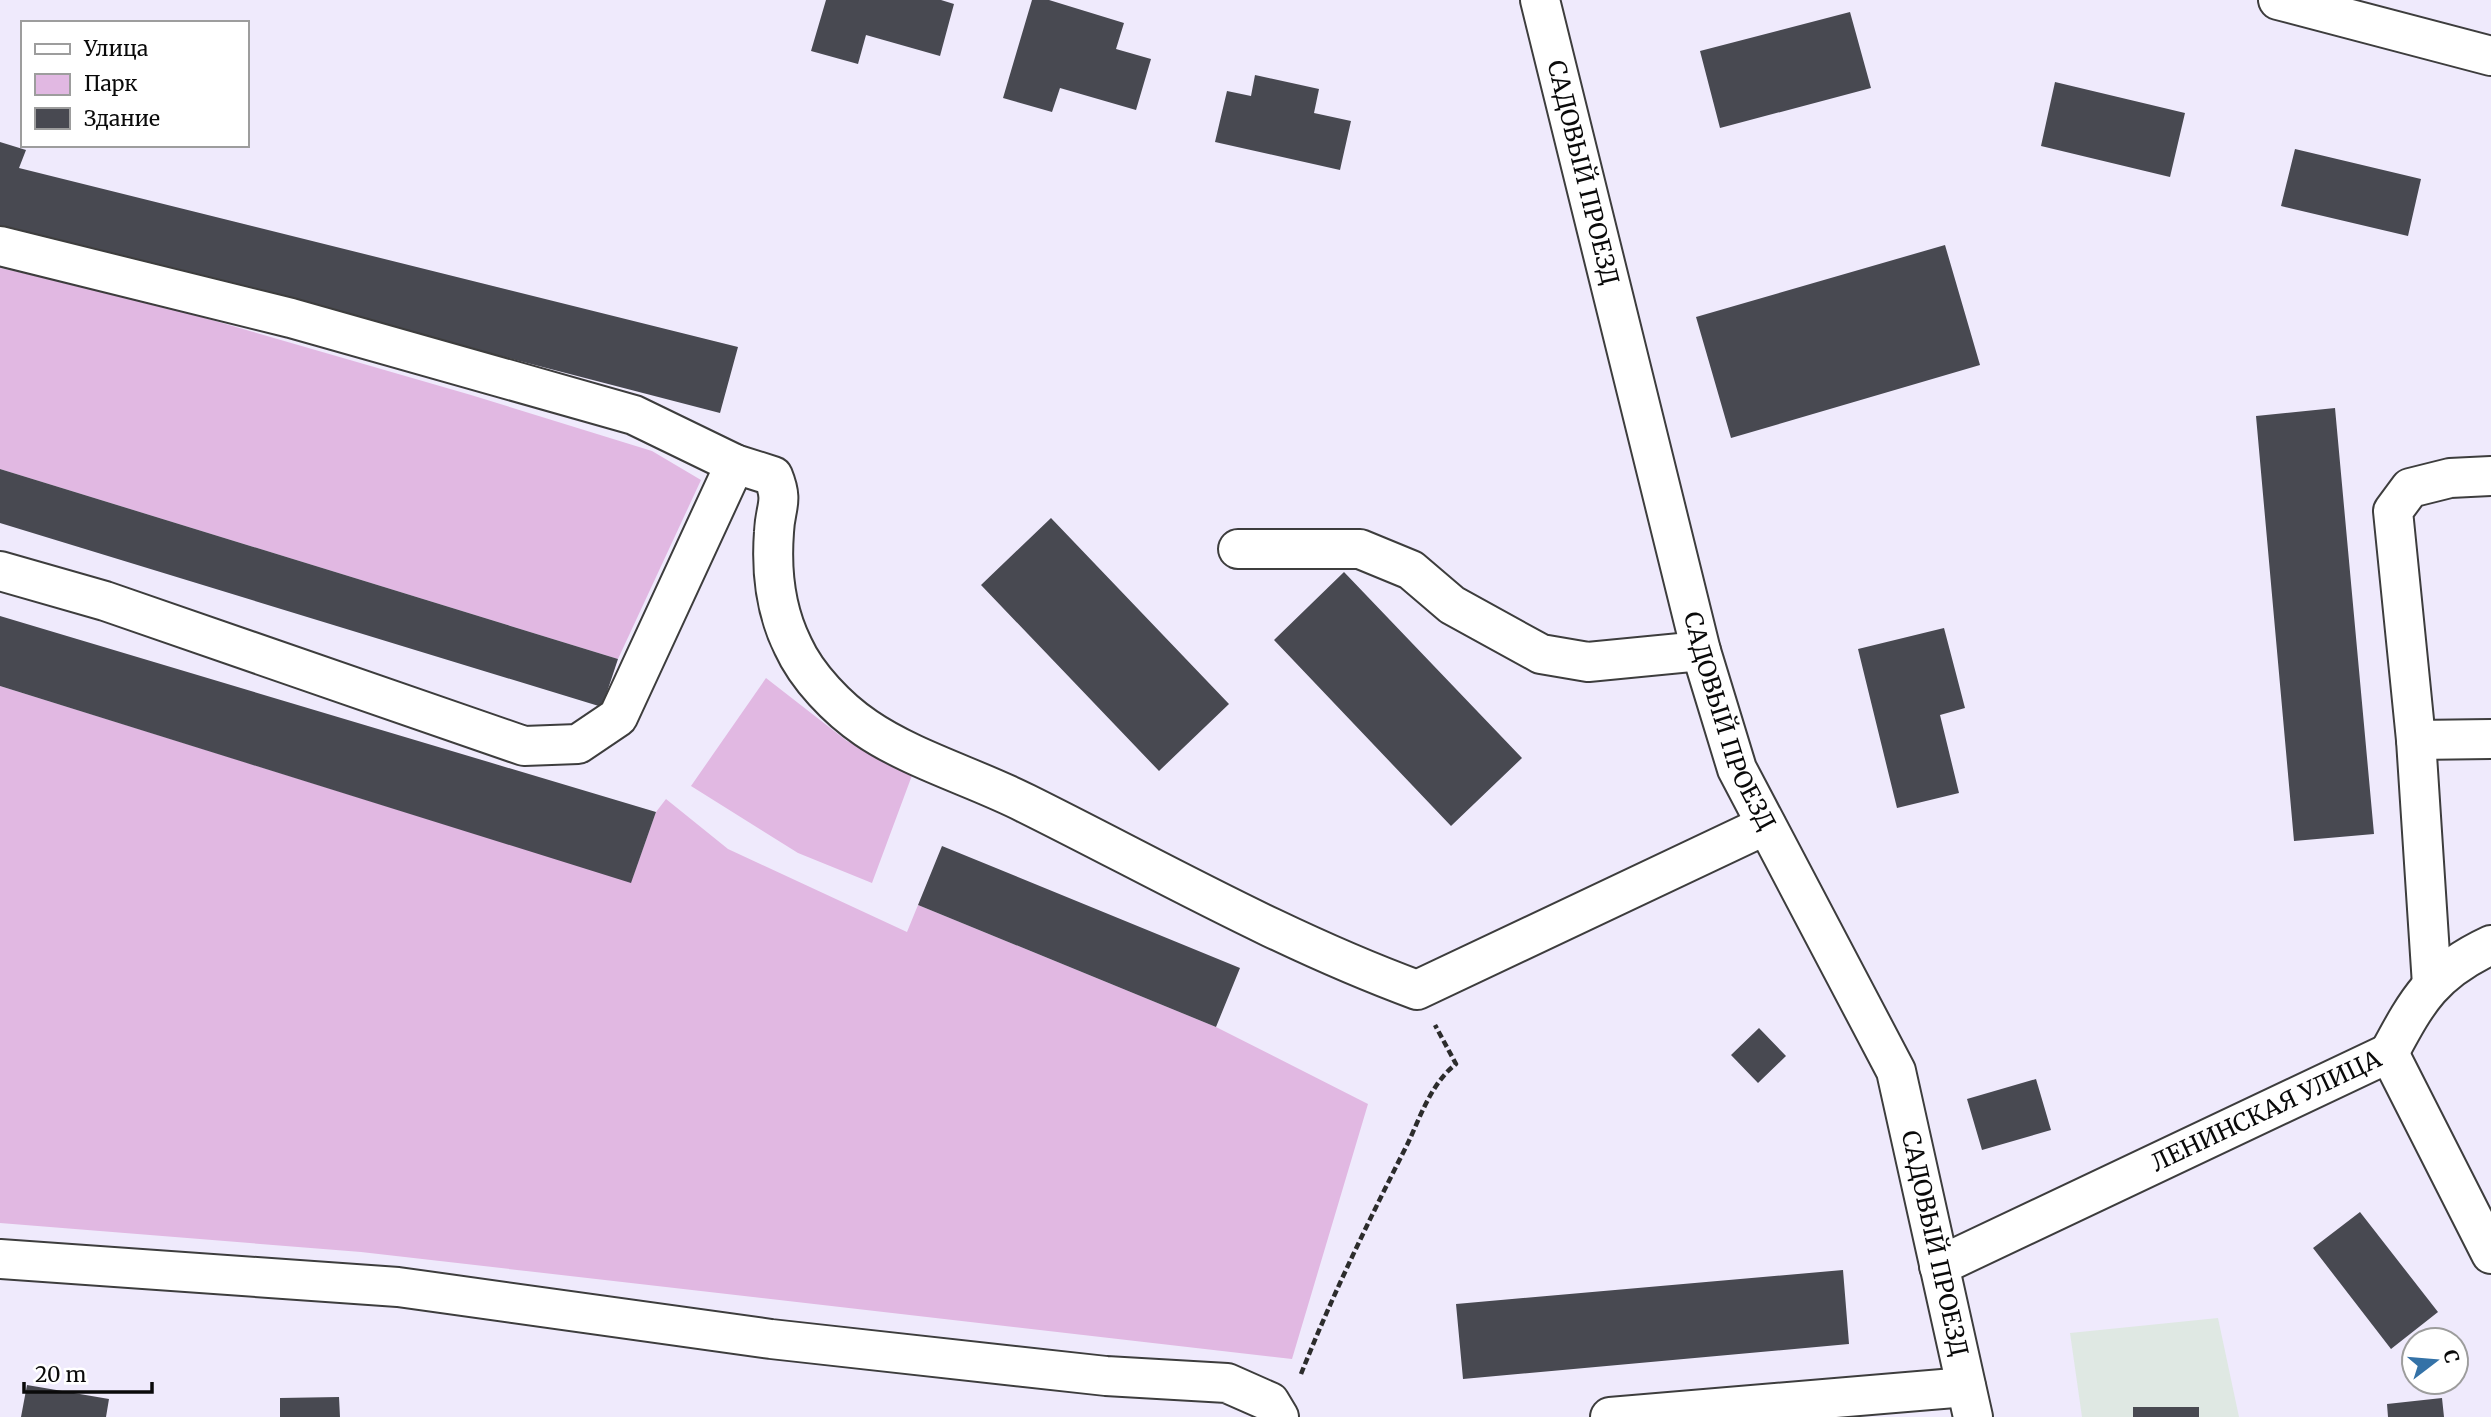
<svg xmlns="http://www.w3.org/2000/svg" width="2491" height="1417" viewBox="0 0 2491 1417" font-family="Merriweather,serif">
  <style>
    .industrial { fill: #dfe8e3 }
    .green { fill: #e1b8e2 }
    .building { fill: #484951 }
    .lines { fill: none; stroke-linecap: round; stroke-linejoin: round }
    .minor-casing { stroke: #3d3d3d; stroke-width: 42 }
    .path { stroke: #2c2c2c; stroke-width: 4.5; stroke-dasharray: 7 3.5; stroke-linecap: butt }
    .minor { stroke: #fff; stroke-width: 38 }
    .labels { text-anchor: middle; stroke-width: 7; stroke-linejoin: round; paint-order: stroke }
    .street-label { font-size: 24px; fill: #0a0a0a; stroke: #fff }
  </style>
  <rect width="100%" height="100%" fill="#efeafc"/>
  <path class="industrial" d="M2218,1318L2239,1417H2082L2070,1333Z"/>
  <path class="green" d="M0,268L129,296L471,395L652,451L701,480L618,659L0,469Z
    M766,678L847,741L914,770L872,883L798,853L691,786Z
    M0,686L631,882L656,812L666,799L728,849L907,932L918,905L1216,1027L1368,1104L1292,1359L361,1252L0,1223Z"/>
  <path class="building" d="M826,0H941L954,4L940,56L866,35L858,64L811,51Z
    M1032,0H1049L1124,23L1116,49L1151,59L1136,110L1060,88L1052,112L1003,98Z
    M1850,12L1871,88L1720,128L1700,51Z
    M1255,75L1319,89L1314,113L1351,121L1340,170L1215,142L1227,91L1251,96Z
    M2055,82L2185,113L2170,177L2041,146Z
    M0,142L26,150L19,168L738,347L720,413L0,226Z
    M2295,149L2421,179L2408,236L2281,206Z
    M1945,245L1980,365L1731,438L1696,317Z
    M2335,408L2374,834L2294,841L2256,416Z
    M0,469L618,659L602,707L0,523Z
    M1051,518L1229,704L1159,771L981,585Z
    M1344,572L1522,758L1451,826L1274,640Z
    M0,616L656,812L631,883L0,686Z
    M1944,628L1965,708L1940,715L1959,793L1897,808L1858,649Z
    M942,846L1240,968L1216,1027L918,905Z
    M1759,1028L1786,1056L1758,1083L1731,1055Z
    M2036,1079L2051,1130L1982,1150L1967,1099Z
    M2360,1212L2438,1312L2391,1349L2313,1248Z
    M1843,1270L1849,1344L1463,1379L1456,1304Z
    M27,1385L109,1399L106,1417H21Z
    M339,1397L340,1417H280V1398Z
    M2442,1398L2444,1417H2388L2387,1404Z
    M2133,1407H2199V1417H2133Z"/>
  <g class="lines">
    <defs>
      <g id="minor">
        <path id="s1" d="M1540,0L1701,651L1737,769L1896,1071L1973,1417"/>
        <path d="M2278,0L2491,56"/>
        <path d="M0,246L291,318L634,415L735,464L773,476C784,503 775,506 774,532C771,572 775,610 793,646C807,677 838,709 866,728C911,759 976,778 1025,803C1154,867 1281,940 1417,990L1766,825"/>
        <path d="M1238,549H1360L1411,570L1452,605L1541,654L1588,662L1701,651"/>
        <path d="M0,571L105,601L524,746L578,744L618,717L735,464"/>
        <path d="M2416,740L2491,739"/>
        <path d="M2432,985L2416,740L2393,511L2410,488L2450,478L2491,476"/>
        <path d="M2389,1053C2418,999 2433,972 2491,945"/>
        <path d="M0,1259L398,1287L771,1339L1106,1376L1227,1383L1270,1402L1279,1417"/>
        <path id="s2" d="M1939,1266L2389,1053L2491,1254"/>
        <path d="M1610,1417L1966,1387"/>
      </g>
    </defs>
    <use href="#minor" class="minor-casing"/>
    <path class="path" d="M1301,1374C1332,1296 1369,1220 1407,1145C1420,1118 1431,1083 1456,1064L1435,1025"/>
    <use href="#minor" class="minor"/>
  </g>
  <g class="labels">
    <g class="street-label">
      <text dy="8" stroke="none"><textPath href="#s1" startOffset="178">САДОВЫЙ ПРОЕЗД</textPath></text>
      <text dy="8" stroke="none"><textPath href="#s1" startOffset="746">САДОВЫЙ ПРОЕЗД</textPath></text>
      <text dy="8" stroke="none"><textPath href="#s2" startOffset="362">ЛЕНИНСКАЯ УЛИЦА</textPath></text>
      <text dy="8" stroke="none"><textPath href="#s1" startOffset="1312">САДОВЫЙ ПРОЕЗД</textPath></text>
    </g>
  </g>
  <rect x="21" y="21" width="228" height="126" fill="#ffffff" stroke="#9d9d9d" stroke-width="2"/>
  <rect x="35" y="44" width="35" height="10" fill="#ffffff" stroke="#9d9d9d" stroke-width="2"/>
  <text x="84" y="56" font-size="21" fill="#0a0a0a">Улица</text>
  <rect x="35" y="74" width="35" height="21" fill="#e1b8e2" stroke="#9d9d9d" stroke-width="2"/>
  <text x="84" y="91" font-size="21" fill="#0a0a0a">Парк</text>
  <rect x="35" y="108" width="35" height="21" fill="#484951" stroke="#9d9d9d" stroke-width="2"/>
  <text x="84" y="126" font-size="21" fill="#0a0a0a">Здание</text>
  <g transform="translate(2435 1361) rotate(74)"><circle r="33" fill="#ffffff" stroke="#9d9d9d" stroke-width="2"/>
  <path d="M0-5L12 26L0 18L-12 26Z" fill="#3472a7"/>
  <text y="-10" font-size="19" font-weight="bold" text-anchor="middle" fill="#0a0a0a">С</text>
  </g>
  <path d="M24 1382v10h128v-10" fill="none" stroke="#0a0a0a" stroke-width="3.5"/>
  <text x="35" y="1382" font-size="21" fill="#0a0a0a" stroke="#ffffff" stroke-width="5" paint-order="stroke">20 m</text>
</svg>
